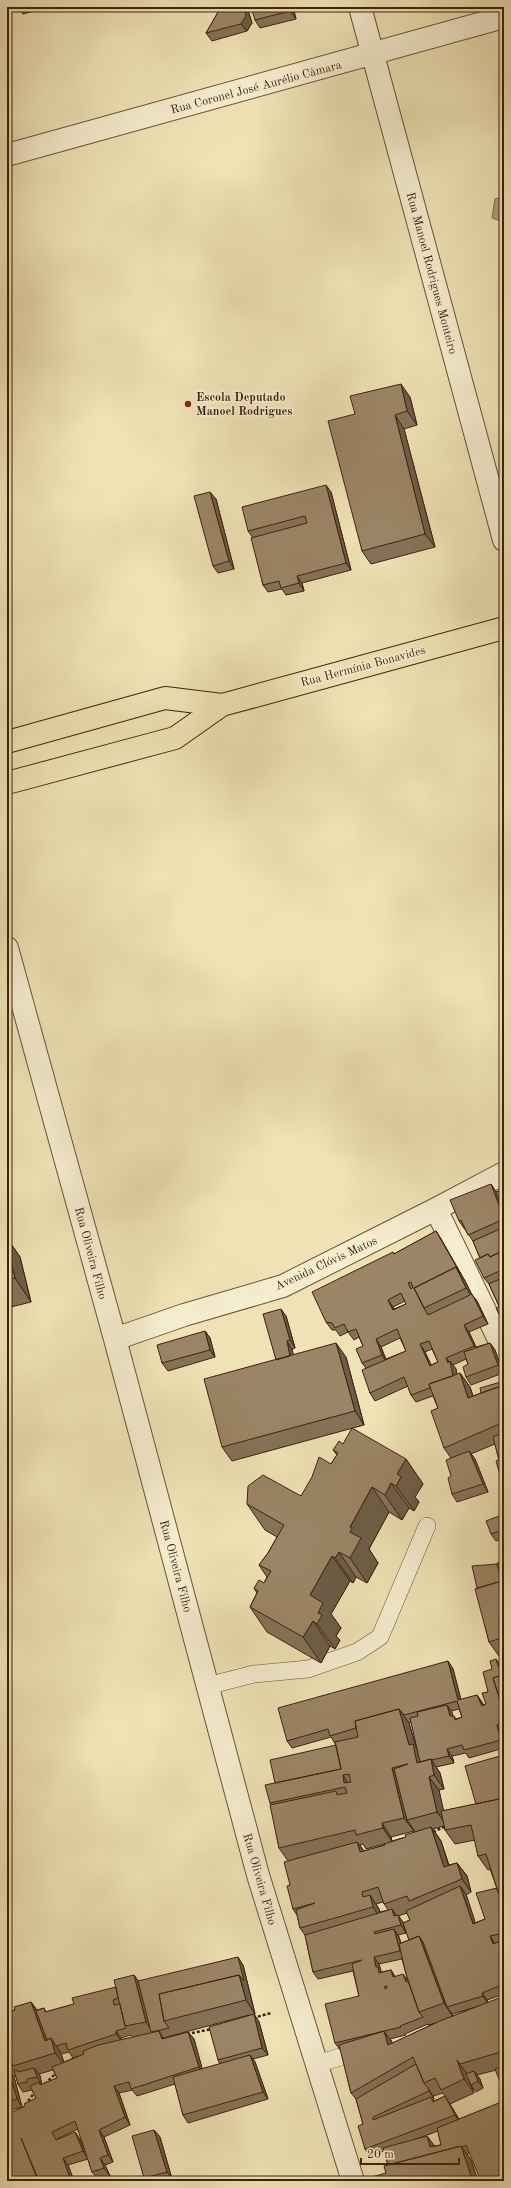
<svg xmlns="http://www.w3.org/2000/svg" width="511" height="2188" viewBox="0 0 511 2188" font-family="'Old Standard TT',serif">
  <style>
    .water { fill: #b4a07d; stroke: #866c51 }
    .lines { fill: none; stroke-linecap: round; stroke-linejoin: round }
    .service-casing { stroke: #6c5039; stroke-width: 18 }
    .minor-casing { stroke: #6c5039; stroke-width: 24 }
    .primary-casing { stroke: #411f10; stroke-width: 24 }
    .path { stroke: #411f10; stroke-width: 2.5; stroke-dasharray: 3 2; stroke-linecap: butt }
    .service { stroke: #f5edcf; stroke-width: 17 }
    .minor { stroke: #f5edcf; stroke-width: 22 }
    .primary { stroke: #efe3b5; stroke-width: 22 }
    .wall { fill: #857258; stroke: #411f10; fill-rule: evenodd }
    .shaded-wall { fill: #6c5d47; stroke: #411f10 }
    .building { fill: #9b8566; stroke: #411f10; fill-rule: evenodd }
    .poi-dot { fill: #8f2418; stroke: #f5edcf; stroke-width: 1.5 }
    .labels { text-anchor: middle; stroke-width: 3.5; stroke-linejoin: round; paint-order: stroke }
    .street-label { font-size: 12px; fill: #411f10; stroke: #f5edcf }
    .poi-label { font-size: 12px; font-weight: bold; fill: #411f10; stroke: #f5edcf; text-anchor: start }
  </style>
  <rect width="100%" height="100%" fill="#efe3b5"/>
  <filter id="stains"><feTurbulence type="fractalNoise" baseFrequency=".005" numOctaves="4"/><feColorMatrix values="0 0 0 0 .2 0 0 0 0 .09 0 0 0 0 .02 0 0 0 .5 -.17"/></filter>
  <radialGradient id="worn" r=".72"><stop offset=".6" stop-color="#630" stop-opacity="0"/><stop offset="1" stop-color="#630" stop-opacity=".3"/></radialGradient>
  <path class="water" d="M504,196V222L492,218L495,199Z"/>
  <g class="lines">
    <defs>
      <path id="service" d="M207,1686L254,1674L308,1669L357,1652L380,1637L427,1526
        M317,2064L423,2032"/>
      <path id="minor" d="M360,7L504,540
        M7,155L504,17
        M7,948L115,1339L258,1875L353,2181
        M436,1209L504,1350
        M115,1339L184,1315L283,1286L436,1209L504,1173"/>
      <path id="primary" d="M7,742L165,698L222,705
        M7,783L175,738L222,705L504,628"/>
    </defs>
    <use href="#service" class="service-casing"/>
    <use href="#minor" class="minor-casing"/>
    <use href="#primary" class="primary-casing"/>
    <path class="path" d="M433,1832L446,1826
      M253,2018L271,2013
      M187,2034L212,2029
      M162,2039L172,2037
      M45,2084L57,2072
      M22,2109L35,2092
      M7,2118L14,2116"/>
    <use href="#service" class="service"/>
    <use href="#minor" class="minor"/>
    <use href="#primary" class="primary"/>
  </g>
  <path class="wall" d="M18,7H49L23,14Z
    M221,7H247L252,23L247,31L212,41L206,33Z
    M293,7L296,19L260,28L255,20Z
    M410,397L417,425L404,429L435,547L371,564L362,551L355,414Z
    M331,492L351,570L302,583L304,591L286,595L282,589L268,592L263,585L253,538L248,531Z
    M216,499L234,569L218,573L213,566Z
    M491,1184L496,1192L504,1189V1325L499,1306L489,1284L484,1278L480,1258L473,1241L459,1221Z
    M436,1231L441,1239L465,1281L472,1295L477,1301L488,1324L469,1332L476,1347L490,1343L495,1350L503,1373L471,1385L466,1377L468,1364L466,1359L453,1365L456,1369L457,1375L460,1373L470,1387L473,1396L481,1393L504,1381V1489L499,1460L495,1444L471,1454L475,1459L488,1492L457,1502L452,1494L451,1458L444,1448L438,1408L433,1396L416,1402L411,1395L408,1386L375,1401L370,1393L366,1368L362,1363L363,1346L359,1337L354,1340L348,1332L340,1336L336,1330H332L326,1322L393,1252L394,1254ZM405,1301L406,1304L394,1309L393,1307ZM400,1338L406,1351L386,1359L381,1347ZM432,1349L438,1362L431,1365L425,1352Z
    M7,1238L20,1257L31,1302L7,1308Z
    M286,1316L295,1348L292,1349L293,1355L346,1357L364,1425L232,1461L222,1447L276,1360Z
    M205,1331L210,1338L215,1357L168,1371L162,1363Z
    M343,1444L406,1459L423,1484L415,1497L419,1502L414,1511L409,1508L402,1520L389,1512L369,1549L378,1563L367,1583L356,1577L353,1583L350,1581L331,1614L341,1628L336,1636L340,1640L335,1649L330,1646L321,1663L267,1632L250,1607L257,1593L254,1588L264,1583L267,1577L259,1565L268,1553L277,1537L265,1530L247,1504L301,1496L331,1464L337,1455L333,1450Z
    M504,1514V1538L496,1541L491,1534Z
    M504,1562V1654L499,1656L489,1642L477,1588L497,1564Z
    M496,1659L500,1665L504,1663V1748L469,1758L466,1753L452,1756L454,1763L436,1767L440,1773L444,1789L439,1790L443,1811L476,1804L500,1756L504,1750V1994L487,2000L488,2003L504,1996V2090L496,2070L477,2075L480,2079L483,2088L476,2092L471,2085L474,2093L450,2104L459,2119L504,2101V2181L469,2153L467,2154L471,2160L478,2181H373L386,2173L388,2165L384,2151L370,2156L365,2149L363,2124L356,2099L351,2093L341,2051L335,2043L359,1996L353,1971L318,1979L313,1972L305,1935L300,1928L297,1915L293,1909L290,1885L288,1861L279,1848L271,1805L270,1803L275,1783L336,1745L331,1737L292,1748L287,1741L448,1661L453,1669L461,1700L477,1695L483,1705L486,1704L492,1669ZM459,1709L462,1717L456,1719L454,1716H453L451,1711ZM411,1722L418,1750L416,1747L409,1723ZM444,1826L445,1830L455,1844L475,1840L478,1856L488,1870L490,1869L497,1888L485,1919L475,1923L466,1895L471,1892L467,1876L457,1863L449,1865L441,1841L433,1829ZM413,1829L415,1832L406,1837L392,1841L391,1837L414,1831ZM363,1844L366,1849L384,1844L385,1845L364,1851L360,1845ZM383,1902L388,1910L380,1912L379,1909L376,1904ZM407,1913L410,1920L403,1923L398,1916ZM405,1928L409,1940L401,1943L399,1937L398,1935L406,1933ZM402,1959L408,1981L395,1977L391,1970L382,1972L381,1971L379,1964ZM476,2007L453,2016L452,2014ZM435,2023L393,2043L390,2039L406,2035L405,2034L428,2024L429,2025ZM443,2093L445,2096L434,2101L433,2099H434L433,2096ZM438,2131L441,2145L433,2146V2144L427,2136L414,2140Z
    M243,1965L255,2014H254L259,2022L268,2055L253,2059L255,2062L268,2099L188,2123L183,2115L175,2084L137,2096L132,2090L119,2093L130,2125L104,2137L113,2162L105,2165L110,2176L98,2179L92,2172L88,2159L68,2165L74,2181H7L12,2117L36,2098L32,2090L23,2092L18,2084L16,2076L14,2077L22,2107L7,2111V2012L15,2010L31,2002L37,2010L44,2008L46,2012L74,2004L116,1987L134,1975L138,1981ZM249,2015L218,2060L220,2064L202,2069L194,2039L188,2032L164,2039L163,2038ZM131,2035L133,2037L121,2040V2038ZM69,2052L73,2058L78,2056L64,2062L61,2054ZM53,2070L57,2078L41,2085H42L39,2074ZM78,2129L88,2158L80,2139H57Z
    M154,2130L160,2137L172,2179L166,2181H146L144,2178Z"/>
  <path class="shaded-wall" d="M244,7H247L252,23L247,31L241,24Z
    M289,7H293L296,19L290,11Z
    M401,384L410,397L417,425L407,411Z
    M395,415L404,429L435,547L425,534Z
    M326,485L331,492L351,570L346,563Z
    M210,492L216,499L234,569L229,561Z
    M297,576L302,583L304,591L299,583Z
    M491,1184L500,1198L504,1207V1218Z
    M436,1231L441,1239L465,1281L472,1295L477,1301L488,1324L483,1316L475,1301L466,1288L456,1267Z
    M7,1238L20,1257L31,1302L15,1278L7,1247Z
    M388,1300L393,1307L398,1317L393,1310Z
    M281,1309L286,1316L295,1348L290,1340Z
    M464,1325L469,1332L479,1354L474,1346Z
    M205,1331L210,1338L215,1357L210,1350Z
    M376,1339L381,1347L387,1363L382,1355Z
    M287,1341L292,1349L297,1370L292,1363Z
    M336,1343L346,1357L364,1425L355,1411Z
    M490,1343L495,1350L503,1373L498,1365Z
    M420,1344L425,1352L435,1373L430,1366Z
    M446,1358L451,1365L450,1361L456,1369L459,1387L454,1379Z
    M460,1373L470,1387L478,1411L468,1398Z
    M469,1451L475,1459L488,1492L483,1484Z
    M406,1459L423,1484L415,1497L419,1502L414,1511L396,1486L397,1474Z
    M391,1483L409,1508L402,1520L385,1495Z
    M372,1487L389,1512L369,1549L378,1563L367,1583L350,1558V1527Z
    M339,1552L356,1577L353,1583L335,1558Z
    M332,1556L350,1581L331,1614L341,1628L336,1636L340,1640L335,1649L317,1624L318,1613L310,1595Z
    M313,1621L330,1646L321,1663L303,1637Z
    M448,1661L453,1669L463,1708L458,1700Z
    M477,1695L482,1702L487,1713L482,1706Z
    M447,1705L452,1712L455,1724L450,1716Z
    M399,1709L409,1723L416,1747L423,1757L424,1762L417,1763L409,1745Z
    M499,1711L504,1718V1722Z
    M447,1749L452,1756L454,1763L449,1756Z
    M431,1759L440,1773L444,1789L434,1775Z
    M392,1768L401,1782L407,1820L413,1829L414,1831L404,1818Z
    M343,1775L352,1789L344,1783Z
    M429,1777L439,1790L447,1826L437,1812Z
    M382,1823L391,1837L392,1842L383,1828Z
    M431,1827L441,1841L453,1880L444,1867Z
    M357,1842L367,1855L360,1852Z
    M457,1863L467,1876L471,1892L462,1879Z
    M460,1886L466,1894L478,1931L473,1924Z
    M370,1895L379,1909L382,1921L373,1907Z
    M392,1909L397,1916H394Z
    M398,1915L403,1922L406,1933L401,1925Z
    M394,1929L399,1937L405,1958L400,1951Z
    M419,1936L429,1950L447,2007L452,2014L453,2017L444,2003Z
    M490,1936L495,1944H493Z
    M238,1957L243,1965L255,2014L246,2000L239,1975Z
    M374,1957L379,1964L381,1971L383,1975L379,1973L376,1967Z
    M391,1970L396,1978L393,1977Z
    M403,1974L409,1982H406Z
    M134,1975L144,1989L152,2031L146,2022Z
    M482,1993L487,2000L488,2004L483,1996Z
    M31,2002L41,2016L49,2047L45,2041Z
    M254,2014L259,2022L268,2055L262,2048Z
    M116,2031L121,2038L122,2042L116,2034Z
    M159,2031L164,2039H162Z
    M384,2031L394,2045H388Z
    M188,2032L194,2039L204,2075L199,2067Z
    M51,2038L61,2053L65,2066L55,2053Z
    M250,2055L255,2062L268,2099L263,2092Z
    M457,2060L467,2074L474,2093L464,2079Z
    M34,2068L40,2075L42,2085L37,2077Z
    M8,2069L14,2077L22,2107L17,2099Z
    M474,2071L480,2079L483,2088L478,2081Z
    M114,2086L119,2093L130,2125L125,2117Z
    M428,2088L433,2096L434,2099L429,2091Z
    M445,2096L450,2104L460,2123L455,2115Z
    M99,2130L104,2137L113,2162L108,2155Z
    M154,2130L160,2137L172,2179L167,2172Z
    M75,2132L80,2139L88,2159L83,2151Z
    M427,2136L433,2144L435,2154L430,2147Z
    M461,2146L471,2160L478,2181H473L472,2179Z
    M499,2154L504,2161V2166Z
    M63,2158L68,2165L74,2181H71Z
    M100,2158L105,2165L110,2176L104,2168Z"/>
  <path class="building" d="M221,7H244L246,16L241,24L206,33Z
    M251,7H289L290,11L255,20Z
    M401,384L407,411L395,415L425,534L362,551L328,421L355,414L350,396Z
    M326,485L346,563L297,576L299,583L281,588L279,581L263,585L251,538L307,523L305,516L248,531L242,507Z
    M210,492L229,561L213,566L194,496Z
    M491,1184L504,1218V1219L468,1235L461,1220L459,1221L450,1200Z
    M504,1189V1213L496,1192Z
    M504,1227V1250L490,1257L488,1254L480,1258L473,1241Z
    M436,1231L460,1273L456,1267L414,1288L424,1308L428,1315L472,1294L483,1316L464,1325L474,1346L446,1358L448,1363L450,1361L453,1376L429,1384L430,1388L411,1395L404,1377L370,1393L362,1370L406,1351L397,1329L376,1339L382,1355L362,1363L356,1349L363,1346L356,1329L348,1332L344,1324L335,1328L332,1323L326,1322L312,1292L393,1252L394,1254ZM411,1282L413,1287L411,1289L408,1283ZM401,1293L406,1304L393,1310L388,1300ZM429,1341L438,1362L430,1366L420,1344Z
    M7,1247L15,1278L7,1280Z
    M504,1250V1269L484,1278L475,1260L488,1254L490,1257Z
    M456,1267L466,1288L424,1308L414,1288Z
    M504,1277V1304L499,1306L489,1284Z
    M504,1304V1325L496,1308Z
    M281,1309L290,1340L287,1341L290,1356L276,1360L263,1314Z
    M205,1331L210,1350L162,1363L157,1345Z
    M336,1343L355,1411L222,1447L204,1379Z
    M490,1343L498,1365L466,1377L463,1367L468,1364L464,1352Z
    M460,1373L468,1398L504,1385V1422L444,1448L431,1411L438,1408L429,1384Z
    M504,1381V1385L481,1393L480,1388Z
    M352,1428L406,1459L397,1474L401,1477L396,1486L391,1483L385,1495L372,1487L350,1527L352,1528L350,1532L361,1538L350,1558L339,1552L335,1558L332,1556L310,1595L323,1603L318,1613L322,1615L317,1624L313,1621L303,1637L250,1607L258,1591L254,1588L259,1580L264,1583L271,1571L259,1565L268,1553L284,1525L247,1504L248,1486L263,1475L301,1496L312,1477L319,1457L331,1464L338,1453L333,1450L339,1441L343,1444Z
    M504,1432V1457L499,1460L493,1437Z
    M469,1451L483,1484L452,1494L448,1478L451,1476L446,1460Z
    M504,1457V1489L496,1461Z
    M504,1514V1529L491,1534L486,1521Z
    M504,1562V1612H503L504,1620V1637L489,1642L475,1589L502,1581L497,1563Z
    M497,1564L502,1581L477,1588L472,1566Z
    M496,1659L498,1666L504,1663V1672L500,1674V1675L502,1680L499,1676L493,1678L503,1709L499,1711L504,1722L497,1725L501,1740L464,1750L462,1745L447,1749L449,1756L431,1760V1759L420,1762L410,1718L418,1716L417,1712L447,1705L450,1716H454L455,1720L462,1717L457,1701L404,1715L399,1709L355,1721L356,1728L330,1736L328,1729L287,1741L278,1708L448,1661L458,1700L477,1695L482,1706L486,1704L482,1693L488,1692L483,1672L492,1669L490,1661Z
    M504,1673V1680H502L500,1675Z
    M499,1676L501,1681L504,1680V1714L493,1678Z
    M399,1709L409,1745L413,1744L417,1763L431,1759L434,1775L429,1777L437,1812L407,1820L394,1769L408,1764L392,1768L404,1818L382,1823L383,1828L356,1835L355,1830L279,1848L270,1805L336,1791L337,1795L347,1793L345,1787L270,1803L265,1785L341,1769L335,1742L358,1737L355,1721ZM349,1774L351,1782L344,1783L343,1775Z
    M504,1722V1745H503L497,1725Z
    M336,1745L341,1769L275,1783L270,1760Z
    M504,1750V1798L476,1804L465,1766L500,1756L499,1752Z
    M504,1798V1890L498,1892L486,1854L478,1856L471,1825L445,1830L441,1811Z
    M431,1827L444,1867L457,1863L462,1879L409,1901L407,1896L384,1904L378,1887L369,1890L362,1892L363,1897L370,1895L373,1907L300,1928L296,1910L315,1903L293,1909L287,1886L290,1885L284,1862L357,1842L360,1852L385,1845L384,1844L406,1837L405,1835Z
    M460,1886L473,1924L485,1919L476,1893L497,1888L498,1892L502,1898L504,1905V1984L482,1993L483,1996L447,2007L423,1942L419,1936L409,1940L403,1923L410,1920L406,1911ZM499,1934L501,1941L493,1944L490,1936Z
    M392,1909L394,1916L398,1915L401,1925L374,1932L375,1934L394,1929L400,1951L374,1957L376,1967H378L379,1973L391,1970L393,1977L403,1974L406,1982L408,1981L419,2012L423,2017L400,2026L401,2027L335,2043L325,2004L359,1996L352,1964L362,1960L313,1972L305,1935ZM387,1986V1988L385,1989L384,1987Z
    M419,1936L444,2003L419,2012L406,1974L399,1944Z
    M238,1957L244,1981L239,1975L159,1994L164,2021L169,2028L151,2032L138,1981Z
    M134,1975L146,2022L125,2026L114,1980Z
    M239,1975L246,2000L164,2021L159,1994Z
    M116,1987L118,1998L113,2000L114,2005L120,2004L125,2026L126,2028L116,2031V2034L68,2050L66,2043L56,2046L51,2038L47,2040L36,2011L44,2008L45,2012L74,2004L72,1998Z
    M504,1996V2051L460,2064L457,2060L464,2079L441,2090L435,2078L424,2083L413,2057L351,2093L339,2045L384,2031L388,2045L440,2021Z
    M31,2002L45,2041L51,2038L55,2053L13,2066L11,2061L7,2062V2012L15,2010L14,2007Z
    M254,2014L262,2048L218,2060L209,2027Z
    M159,2031L162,2039L188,2032L199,2067L131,2089L129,2082L114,2086L125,2117L99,2130L108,2155L100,2158L104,2168L92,2172L75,2121L52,2132L56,2140L75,2132L83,2151L63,2158L71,2181H39L21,2138L38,2181H7V2118L12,2117L10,2113L25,2106L24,2104L36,2098L30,2086L39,2082L40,2085L57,2078L52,2067L70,2060L84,2054L83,2051L98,2045Z
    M250,2055L263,2092L183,2115L173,2077Z
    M416,2064L424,2083L428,2088L429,2091L373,2117V2120L431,2097L433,2102L445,2096L455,2115L365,2149L358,2126L363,2124L356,2099Z
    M504,2065V2088L503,2089L495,2069Z
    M7,2067L8,2069L17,2099L7,2102Z
    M34,2068L37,2077L27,2079V2082L18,2084L14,2070H16L18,2072Z
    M474,2071L478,2081L471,2085L466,2074Z
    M504,2101V2152L499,2154L504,2166V2181H481L466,2145L462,2147L461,2146L388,2165L383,2148L427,2136L430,2147L441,2145L437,2128Z
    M154,2130L167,2172L144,2178L132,2136Z
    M461,2146L472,2179L467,2181H373L372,2177L386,2173L384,2166Z
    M162,2178L163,2181H152Z"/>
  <circle class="poi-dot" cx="188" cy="404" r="4"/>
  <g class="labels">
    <g class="street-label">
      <text transform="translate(256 87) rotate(-15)" y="4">Rua Coronel José Aurélio Câmara</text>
      <text transform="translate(432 273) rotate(75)" y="4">Rua Manoel Rodrigues Monteiro</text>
      <text transform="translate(363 666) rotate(-15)" y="4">Rua Hermínia Bonavides</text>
      <text transform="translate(91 1253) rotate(75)" y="4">Rua Oliveira Filho</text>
      <text transform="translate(326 1263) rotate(-25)" y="4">Avenida Clóvis Matos</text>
      <text transform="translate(176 1566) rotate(75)" y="4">Rua Oliveira Filho</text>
      <text transform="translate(260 1879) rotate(74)" y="4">Rua Oliveira Filho</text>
    </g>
    <g class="poi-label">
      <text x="196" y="401">Escola Deputado<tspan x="196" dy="14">Manoel Rodrigues</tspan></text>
    </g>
  </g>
  <rect width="511" height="2188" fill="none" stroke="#efe3b5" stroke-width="24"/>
  <rect x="8" y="8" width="495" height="2172" fill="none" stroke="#411f10" stroke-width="2"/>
  <rect x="12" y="12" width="487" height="2164" fill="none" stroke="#411f10"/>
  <path d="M361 2158v6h98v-6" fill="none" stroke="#411f10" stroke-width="2"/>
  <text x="367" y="2158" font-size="12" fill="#411f10" stroke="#f5edcf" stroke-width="3" paint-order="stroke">20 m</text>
  <rect width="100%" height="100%" filter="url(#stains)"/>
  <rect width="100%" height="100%" fill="url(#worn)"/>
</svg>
